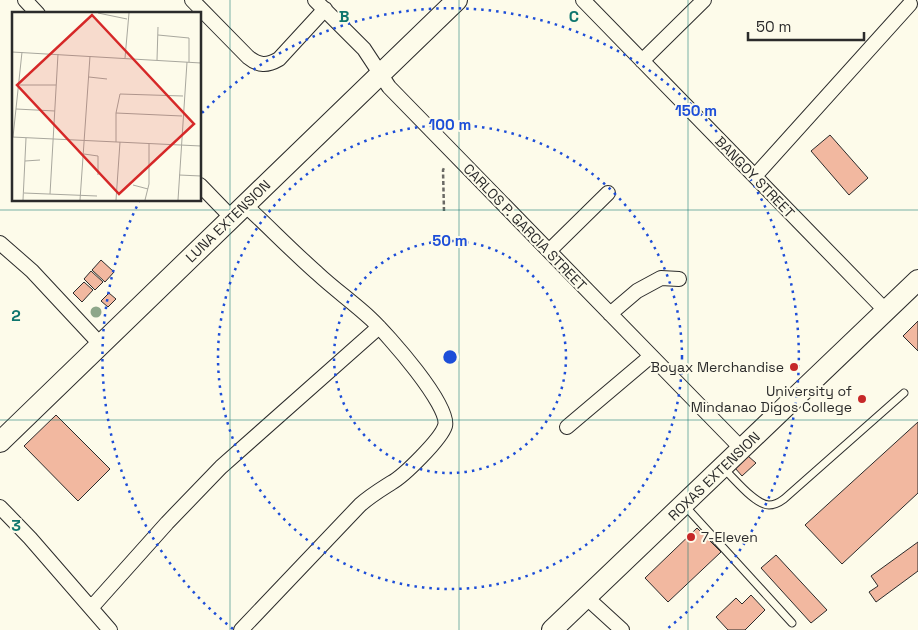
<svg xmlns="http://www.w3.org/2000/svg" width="918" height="630" viewBox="0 0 918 630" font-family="'Space Grotesk',sans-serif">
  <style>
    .building { fill: #f2b8a0; stroke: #2b2b2b }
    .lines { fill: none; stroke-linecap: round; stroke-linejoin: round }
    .lane-casing { stroke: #2b2b2b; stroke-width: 9 }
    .street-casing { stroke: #2b2b2b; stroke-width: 16 }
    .secondary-casing { stroke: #2b2b2b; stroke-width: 22 }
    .path { stroke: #6a6964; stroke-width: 2.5; stroke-dasharray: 4 2.5; stroke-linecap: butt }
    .lane { stroke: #fdfbea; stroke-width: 7 }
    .street { stroke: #fdfbea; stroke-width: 14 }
    .secondary { stroke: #fdfbea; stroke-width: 20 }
    .tree { fill: #8ea78a }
    .grid { fill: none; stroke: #0f766e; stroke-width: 1; stroke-opacity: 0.55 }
    .ring { fill: none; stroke: #1d4ed8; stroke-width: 2.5; stroke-dasharray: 2.5 5 }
    .poi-dot { fill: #c62828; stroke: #fdfbea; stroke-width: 2 }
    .labels { text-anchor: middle; stroke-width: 4; stroke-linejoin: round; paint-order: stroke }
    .street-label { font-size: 14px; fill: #2b2b2b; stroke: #fdfbea }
    .poi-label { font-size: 14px; fill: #2b2b2b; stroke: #fdfbea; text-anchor: end }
    .inset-road { fill: none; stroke: #a9a89e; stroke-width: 1 }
    .view { fill: #d62828; fill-opacity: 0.15; stroke: #d62828; stroke-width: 2.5 }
    .inset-edge { fill: none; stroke: #2b2b2b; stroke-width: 2.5 }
    .grid-label { font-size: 16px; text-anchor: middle; font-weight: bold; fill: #0f766e; stroke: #fdfbea; stroke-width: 4; stroke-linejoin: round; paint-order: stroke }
    .centre { fill: #1d4ed8; stroke: #fdfbea; stroke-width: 2.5 }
    .ring-label { font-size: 15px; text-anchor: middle; font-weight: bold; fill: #1d4ed8; stroke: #fdfbea; stroke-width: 4; stroke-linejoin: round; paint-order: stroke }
  </style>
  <rect width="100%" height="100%" fill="#fdfbea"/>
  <path class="building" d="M830,135L868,178L849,195L811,151Z
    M101,260L114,272L105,282L92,270Z
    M91,271L103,282L95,290L84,279Z
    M84,282L93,290L82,302L73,293Z
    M109,293L116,299L108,307L101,301Z
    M918,321V351L903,336Z
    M56,415L110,469L78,501L24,446Z
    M918,422V493L842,564L805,525Z
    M748,456L756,463L742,476L735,468Z
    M697,528L721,552L668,602L645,578Z
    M918,542V571L876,602L869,592L878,586L871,576Z
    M776,555L827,610L811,623L761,568Z
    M751,595L765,610L745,630H728L716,617L736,598L742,604Z"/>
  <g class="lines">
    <defs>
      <path id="lane" d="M723,468C733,477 755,505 769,505C775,505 780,502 784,499L904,393
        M685,506L792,623"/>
      <path id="street" d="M25,0L38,14
        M192,0L248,57C259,66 267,66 279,59L325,9
        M315,0L364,49L389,87L742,449
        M583,0L886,311
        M642,61L704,0
        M755,176L910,4
        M200,185L232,218
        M0,243L32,271L101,345
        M549,251L608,193
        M610,314L637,291L661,278L679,279
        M567,427L651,356
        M0,507L30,538L110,630
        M587,598L622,630
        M91,608L167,523L221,467L379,327
        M241,630L360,505C370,496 380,490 391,483C404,476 441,439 445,426C451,406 387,334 371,319C354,303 334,289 317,273C292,251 269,227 245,205"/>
      <path id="secondary" d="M0,442L457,0
        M552,630L918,280"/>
    </defs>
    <use href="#lane" class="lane-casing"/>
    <use href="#street" class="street-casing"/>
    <use href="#secondary" class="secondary-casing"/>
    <path class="path" d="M444,211L443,170L445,166"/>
    <use href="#lane" class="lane"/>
    <use href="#street" class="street"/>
    <use href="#secondary" class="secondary"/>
  </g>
  <circle class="tree" cx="96" cy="312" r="5.5"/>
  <path class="grid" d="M230,0V630M459,0V630M688,0V630M0,210H918M0,420H918"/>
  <g class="ring">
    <circle cx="450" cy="357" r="116"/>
    <circle cx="450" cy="357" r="232"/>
    <path d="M233 629A348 348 0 0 1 139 202M202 113A348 348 0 1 1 667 629"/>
  </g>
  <g class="poi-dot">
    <circle cx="794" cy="367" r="5"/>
    <circle cx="862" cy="399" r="5"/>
    <circle cx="691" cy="537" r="5"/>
  </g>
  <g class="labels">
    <g class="street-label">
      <text transform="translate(755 177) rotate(46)" y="5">BANGOY STREET</text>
      <text transform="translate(228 221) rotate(-44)" y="5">LUNA EXTENSION</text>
      <text transform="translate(525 227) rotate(46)" y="5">CARLOS P. GARCIA STREET</text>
      <text transform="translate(714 476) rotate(-44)" y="5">ROXAS EXTENSION</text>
    </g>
    <g class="poi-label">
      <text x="784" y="372">Boyax Merchandise</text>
      <text x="852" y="396">University of<tspan x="852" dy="16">Mindanao Digos College</tspan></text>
      <text x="701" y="542" text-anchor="start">7-Eleven</text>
    </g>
  </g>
  <g transform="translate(12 12)">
    <rect width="189" height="189" fill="#fdfbea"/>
    <path class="inset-road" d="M86,1L115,7M146,23L177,26V50M0,40L189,51M113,46L117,1M145,48L146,15M77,65L95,67M7,73H44M4,97L43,99M104,101L170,104M0,125L189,134M1,125L10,40M104,130V101L108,82L171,84M72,142L86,144V163M13,149L28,148M167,163L189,164M121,173L136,177M12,181L85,184M38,182L46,42M11,188L14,126M68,188L78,44M104,188L108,130M133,188L137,172V132M166,188L175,50"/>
    <path class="view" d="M80,3L182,112L107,182L5,73Z"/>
    <rect width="189" height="189" class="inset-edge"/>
  </g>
  <g class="grid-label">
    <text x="344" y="22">B</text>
    <text x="574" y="22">C</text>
    <text x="16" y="321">2</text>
    <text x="16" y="531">3</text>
  </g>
  <circle cx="450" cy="357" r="8" class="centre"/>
  <g class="ring-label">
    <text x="696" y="116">150 m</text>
    <text x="450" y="130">100 m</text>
    <text x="450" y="246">50 m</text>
  </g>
  <path d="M748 32v8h116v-8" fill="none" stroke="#2b2b2b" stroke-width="2.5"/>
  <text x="756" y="32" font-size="15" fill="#2b2b2b" stroke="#fdfbea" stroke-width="4" paint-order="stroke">50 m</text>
</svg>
